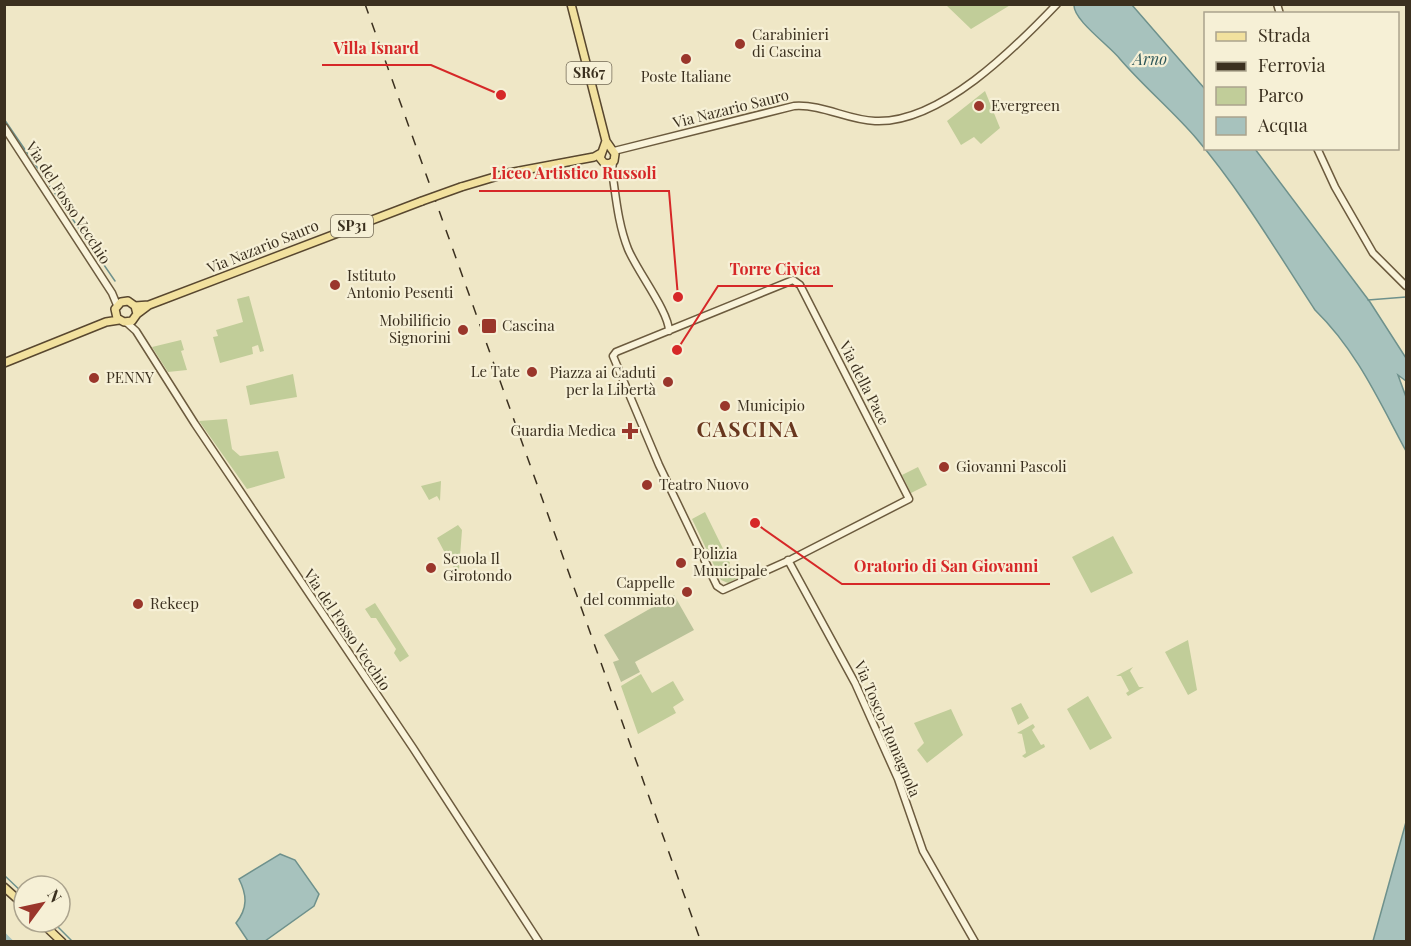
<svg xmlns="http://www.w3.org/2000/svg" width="1411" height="946" viewBox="0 0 1411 946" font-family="'Playfair Display',serif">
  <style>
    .green { fill: #c1cd99 }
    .cemetery { fill: #b9c298 }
    .water { fill: #a7c2bd; stroke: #6e918c; stroke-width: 1.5 }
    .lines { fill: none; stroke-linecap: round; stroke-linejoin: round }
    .stream { stroke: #6e918c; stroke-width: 1.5 }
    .canal { stroke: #a7c2bd; stroke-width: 5 }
    .secondary-casing { stroke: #6c5b3e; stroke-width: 9 }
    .primary-casing { stroke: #58472f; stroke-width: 10 }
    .secondary { stroke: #f9f3da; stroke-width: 6 }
    .primary { stroke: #f2e19e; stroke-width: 7 }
    .rail { stroke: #3b301f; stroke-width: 1.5; stroke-dasharray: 10 10; stroke-linecap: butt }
    .primary-bridge-casing { stroke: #58472f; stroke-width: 10; stroke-linecap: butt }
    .primary-bridge { stroke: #f2e19e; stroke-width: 7 }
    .poi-dot { fill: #9a362b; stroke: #f6f0d6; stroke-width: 2 }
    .labels { text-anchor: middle; stroke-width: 4.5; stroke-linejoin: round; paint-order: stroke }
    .shield { fill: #f6f0d6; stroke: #736a56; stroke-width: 1.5 }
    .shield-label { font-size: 14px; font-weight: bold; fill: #3b301f }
    .poi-label { font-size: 15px; fill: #3b301f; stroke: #f6f0d6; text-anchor: start }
    .street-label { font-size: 15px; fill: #3b301f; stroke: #f6f0d6 }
    .water-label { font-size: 16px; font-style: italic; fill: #2e585a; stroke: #f6f0d6 }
    .district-label { font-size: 21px; font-weight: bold; letter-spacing: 1.5px; fill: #68361e; stroke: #f6f0d6 }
    .leader { fill: none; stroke: #d62828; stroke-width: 2 }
    .callout-dot { fill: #d62828; stroke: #f6f0d6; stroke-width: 2 }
    .callout-label { font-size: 16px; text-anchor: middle; font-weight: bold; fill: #d62828; stroke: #f6f0d6; stroke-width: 4.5; stroke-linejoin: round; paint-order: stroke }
  </style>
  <rect width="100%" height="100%" fill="#efe7c6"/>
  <path class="green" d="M1012,4L971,29L946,5V4Z
    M985,91L1000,128L981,144L974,137L961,145L947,121Z
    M249,296L264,351L260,352L258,345L252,347L253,354L220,363L213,337L218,336L216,330L243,322L237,299Z
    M181,340L184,350L181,351L187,370L168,372L152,347Z
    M293,374L297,397L250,405L246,386Z
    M227,419L232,449L240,456L278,451L285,478L247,489L199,421Z
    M918,467L927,485L911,493L902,475Z
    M441,481L440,501L437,496L429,500L421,486Z
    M705,512L730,563L729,565L738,578L728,583L721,580L692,519Z
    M458,525L462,530L459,570L456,571L452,564L455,555L445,553L437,538Z
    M1113,536L1133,573L1091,593L1072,557Z
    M375,603L409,656L400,662L394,653L396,649L376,618H371L365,609Z
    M1188,640L1197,690L1188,695L1165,652Z
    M1133,667L1130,671L1139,687H1144L1128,696L1126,693L1129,691L1121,676H1116Z
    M641,674L652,693L673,681L684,700L673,707L676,713L638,734L621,686Z
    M1088,696L1112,738L1090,750L1067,709Z
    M1021,703L1029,718L1018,725L1011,708Z
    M951,709L963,735L927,763L917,750L924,743L914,723Z
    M1033,724L1035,727L1032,730L1041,745L1044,744L1045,747L1025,758L1022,756L1026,753L1022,734L1017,733Z"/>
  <path class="cemetery" d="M674,595L694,630L635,662L640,672L621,682L613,662L619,660L604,635Z"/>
  <path class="water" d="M1074,5H1132L1205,89L1206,148L1255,149L1370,302L1406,358V381L1398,375L1406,397V451C1379,401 1357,351 1315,310C1277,252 1241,191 1196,138C1172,110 1144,87 1120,59C1110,46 1073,20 1074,5Z
    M1406,822V941H1373Z
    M280,854L295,860L319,894L314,906L265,941H248L236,923C248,908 247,895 239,879Z"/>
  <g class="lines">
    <path class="stream" d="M4,119L115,281
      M1368,300L1406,297
      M4,875L24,894
      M53,922L73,942"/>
    <path class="canal" d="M4,935L11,942"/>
    <defs>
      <path id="secondary" d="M1277,4L1280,14
        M4,127L112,293L117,305
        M1317,148L1335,187L1373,253L1406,286
        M614,151L794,106C823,104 847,120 875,121C940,124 1015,48 1057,4
        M613,162L612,171C616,197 618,224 628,249C637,271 669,312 669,331
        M793,280L800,285L909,499L792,559L723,590L717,586L659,465L613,356L616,352Z
        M126,322L136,331L195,424L413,748L539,942
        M788,560L855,683L898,779L923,851L975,942"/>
      <path id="primary" d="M571,4L606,141L615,154L614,161L609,164L604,163L600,158L606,141
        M461,187L508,173L594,157L601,153
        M135,306L137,314L132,321L124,322L117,318L115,309L121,302L128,301L135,306L149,305
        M137,314L149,305L422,201
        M4,363L106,322L119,320
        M4,887L24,905
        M41,922L62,942"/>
    </defs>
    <use href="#secondary" class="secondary-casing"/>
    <use href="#primary" class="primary-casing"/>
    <use href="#secondary" class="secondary"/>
    <use href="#primary" class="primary"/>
    <path class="rail" d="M365,4L701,942"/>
    <defs>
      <path id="primary-bridge" d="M422,201L461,187"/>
    </defs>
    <use href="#primary-bridge" class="primary-bridge-casing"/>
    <use href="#primary-bridge" class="primary-bridge"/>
  </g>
  <g class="poi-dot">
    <circle cx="740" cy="44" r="6"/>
    <circle cx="686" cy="59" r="6"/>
    <circle cx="979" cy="106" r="6"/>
    <circle cx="335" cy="285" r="6"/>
    <rect x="481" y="318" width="16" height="16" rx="3"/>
    <circle cx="463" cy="330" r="6"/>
    <circle cx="532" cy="372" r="6"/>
    <circle cx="94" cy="378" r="6"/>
    <circle cx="668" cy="382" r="6"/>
    <circle cx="725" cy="406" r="6"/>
    <path d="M627 422h6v6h6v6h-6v6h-6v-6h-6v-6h6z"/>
    <circle cx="944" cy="467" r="6"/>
    <circle cx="647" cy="485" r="6"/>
    <circle cx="681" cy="563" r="6"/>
    <circle cx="431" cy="568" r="6"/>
    <circle cx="687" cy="592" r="6"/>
    <circle cx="138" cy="604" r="6"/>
  </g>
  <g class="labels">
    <g class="shield">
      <rect x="566.5" y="62" width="45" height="22" rx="4.5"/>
      <rect x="331" y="215" width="42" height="22" rx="4.5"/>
    </g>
    <g class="shield-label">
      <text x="589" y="78">SR67</text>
      <text x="352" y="231">SP31</text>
    </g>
    <g class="poi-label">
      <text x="752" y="40">Carabinieri<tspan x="752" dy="17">di Cascina</tspan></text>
      <text x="686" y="82" text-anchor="middle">Poste Italiane</text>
      <text x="991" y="111">Evergreen</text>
      <text x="347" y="281">Istituto<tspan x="347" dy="17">Antonio Pesenti</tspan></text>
      <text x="451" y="326" text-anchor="end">Mobilificio<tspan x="451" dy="17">Signorini</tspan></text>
      <text x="502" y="331">Cascina</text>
      <text x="520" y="377" text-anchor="end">Le Tate</text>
      <text x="656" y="378" text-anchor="end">Piazza ai Caduti<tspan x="656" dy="17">per la Libertà</tspan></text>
      <text x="106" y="383">PENNY</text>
      <text x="737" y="411">Municipio</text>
      <text x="616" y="436" text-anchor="end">Guardia Medica</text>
      <text x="956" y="472">Giovanni Pascoli</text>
      <text x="659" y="490">Teatro Nuovo</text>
      <text x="693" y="559">Polizia<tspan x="693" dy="17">Municipale</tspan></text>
      <text x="443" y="564">Scuola Il<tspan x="443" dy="17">Girotondo</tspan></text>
      <text x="675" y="588" text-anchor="end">Cappelle<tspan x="675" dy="17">del commiato</tspan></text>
      <text x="150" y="609">Rekeep</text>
    </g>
    <g class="street-label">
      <text transform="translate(731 109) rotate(-14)" y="5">Via Nazario Sauro</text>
      <text transform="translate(68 203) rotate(57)" y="5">Via del Fosso Vecchio</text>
      <text transform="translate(263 247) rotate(-22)" y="5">Via Nazario Sauro</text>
      <text transform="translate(864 383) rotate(63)" y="5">Via della Pace</text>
      <text transform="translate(347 630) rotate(56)" y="5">Via del Fosso Vecchio</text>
      <text transform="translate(887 729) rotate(67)" y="5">Via Tosco-Romagnola</text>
    </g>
    <g class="water-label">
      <text x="1150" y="65">Arno</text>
    </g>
    <g class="district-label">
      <text x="748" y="437">CASCINA</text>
    </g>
  </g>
  <path class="leader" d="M501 95L431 65H322M678 297L669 191H479M677 350L718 286H833M755 523L842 584H1050"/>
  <g class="callout-dot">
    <circle cx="501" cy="95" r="6"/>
    <circle cx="678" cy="297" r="6"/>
    <circle cx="677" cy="350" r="6"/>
    <circle cx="755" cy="523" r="6"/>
  </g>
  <g class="callout-label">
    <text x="376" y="54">Villa Isnard</text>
    <text x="574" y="179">Liceo Artistico Russoli</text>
    <text x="775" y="275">Torre Civica</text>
    <text x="946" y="572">Oratorio di San Giovanni</text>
  </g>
  <rect width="1411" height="946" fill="none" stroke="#3b301f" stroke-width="12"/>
  <rect x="1204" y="12" width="195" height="138" fill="#f6f0d6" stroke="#aba38d" stroke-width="1.5"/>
  <rect x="1216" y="32" width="30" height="9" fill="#f2e19e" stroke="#aba38d" stroke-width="1.5"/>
  <text x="1258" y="42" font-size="18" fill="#3b301f">Strada</text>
  <rect x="1216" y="62" width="30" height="9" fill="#3b301f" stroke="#aba38d" stroke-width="1.5"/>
  <text x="1258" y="72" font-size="18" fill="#3b301f">Ferrovia</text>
  <rect x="1216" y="87" width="30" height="18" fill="#c1cd99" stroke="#aba38d" stroke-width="1.5"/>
  <text x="1258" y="102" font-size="18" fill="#3b301f">Parco</text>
  <rect x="1216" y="117" width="30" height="18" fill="#a7c2bd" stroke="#aba38d" stroke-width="1.5"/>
  <text x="1258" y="132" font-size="18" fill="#3b301f">Acqua</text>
  <g transform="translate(42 904) rotate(57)"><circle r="28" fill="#f6f0d6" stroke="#aba38d" stroke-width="1.5"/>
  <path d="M0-4.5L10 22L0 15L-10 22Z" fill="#9a362b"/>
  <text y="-9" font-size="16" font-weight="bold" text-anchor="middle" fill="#3b301f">N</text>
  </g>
</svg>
